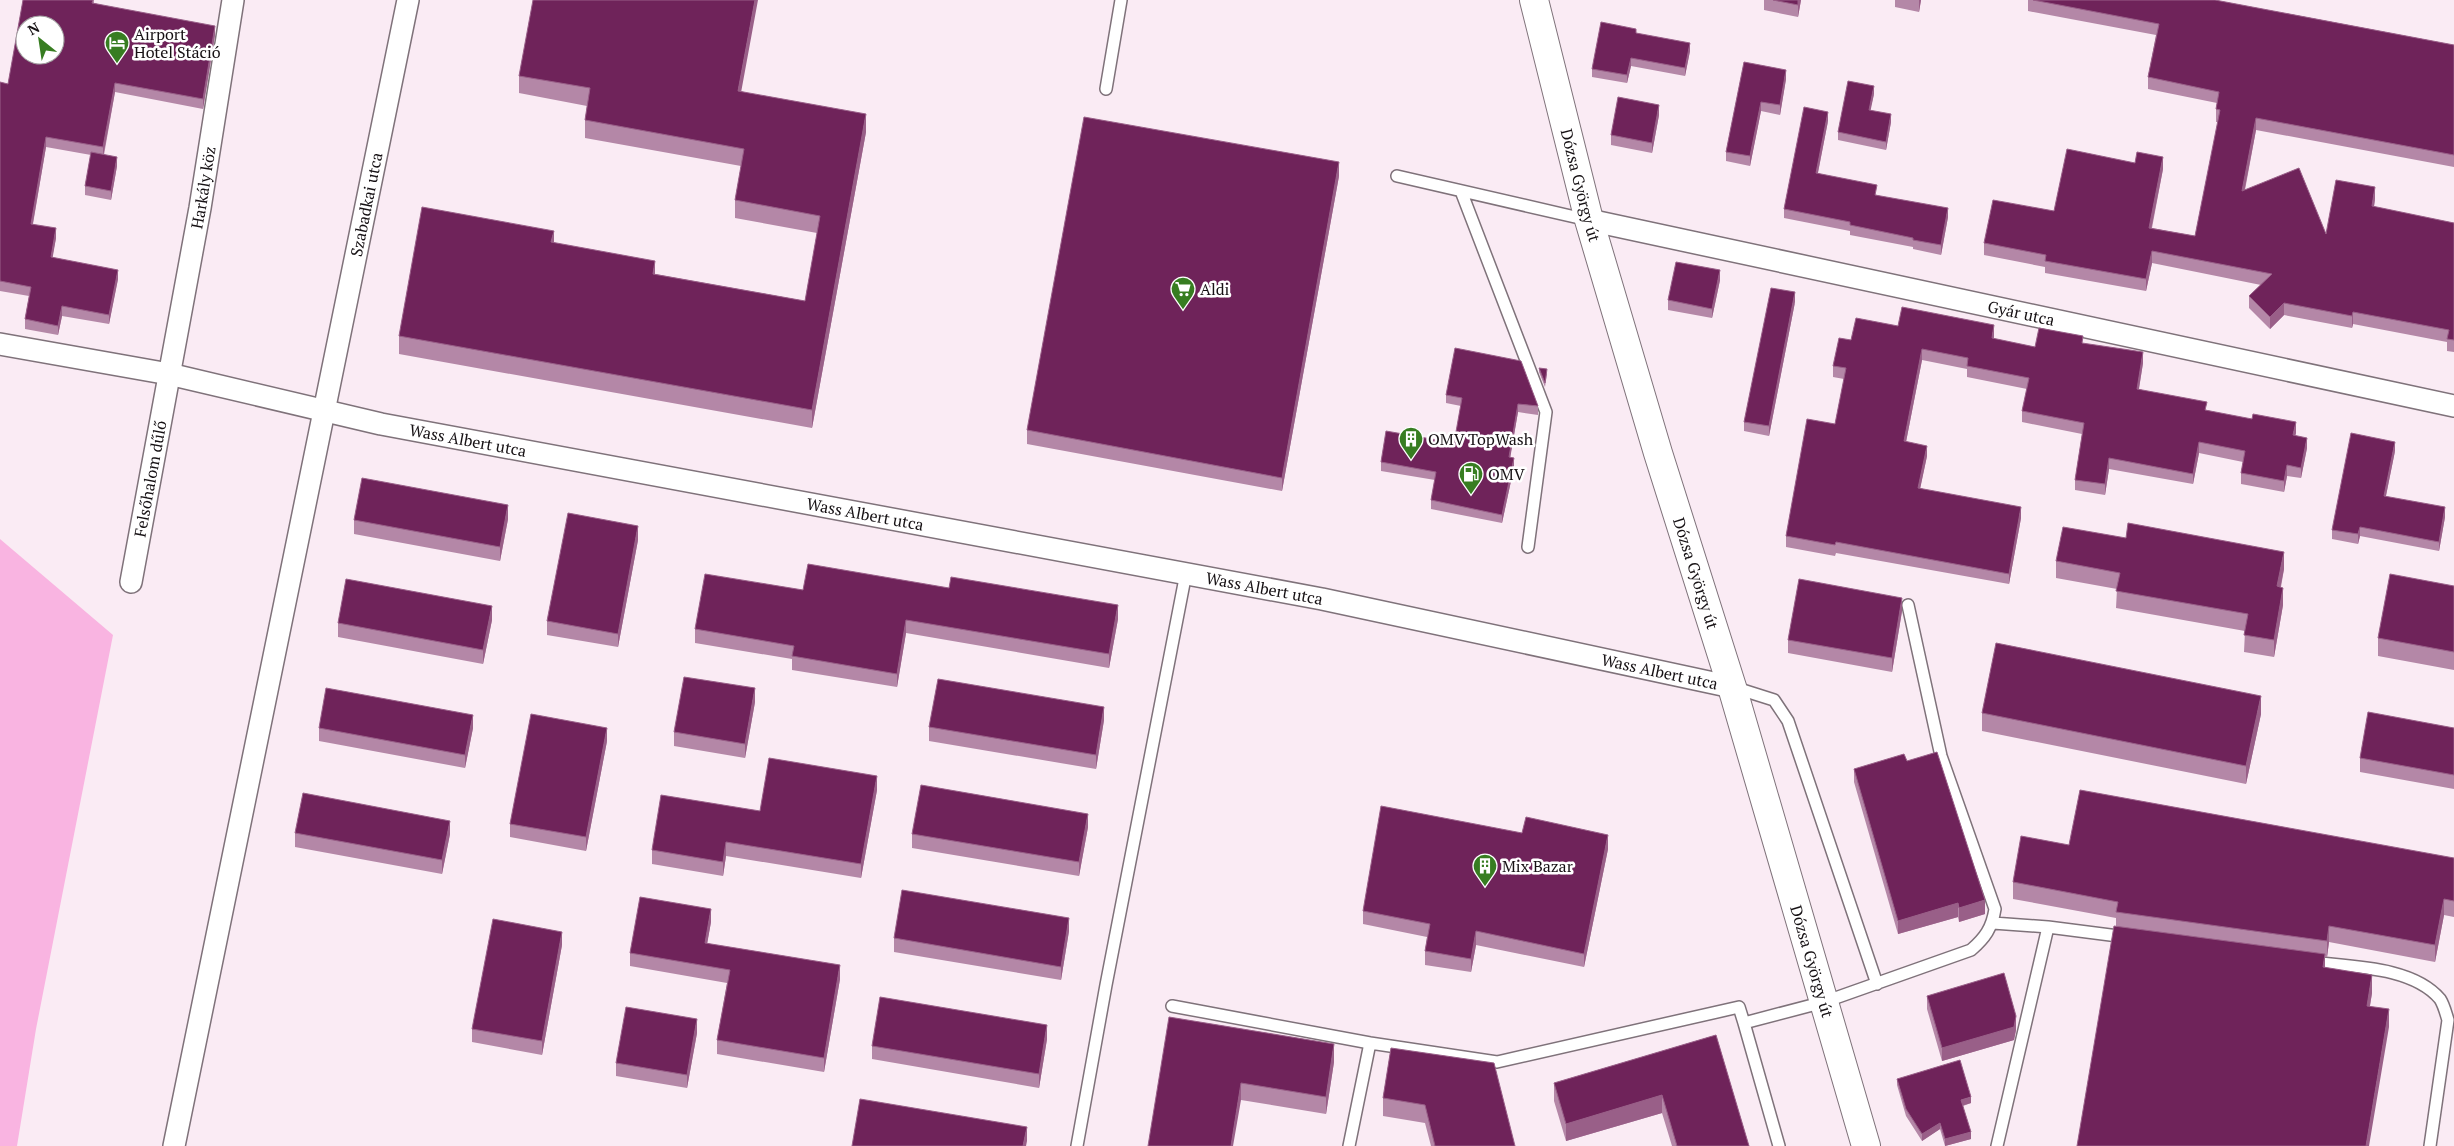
<svg xmlns="http://www.w3.org/2000/svg" width="2454" height="1146" viewBox="0 0 2454 1146" font-family="'PT Serif',serif">
  <style>
    .green { fill: #f9b4e1 }
    .lines { fill: none; stroke-linecap: round; stroke-linejoin: round }
    .service-casing { stroke: #7f727a; stroke-width: 14 }
    .minor-casing { stroke: #7f727a; stroke-width: 24 }
    .secondary-casing { stroke: #7f727a; stroke-width: 30 }
    .service { stroke: #fff; stroke-width: 11 }
    .minor { stroke: #fff; stroke-width: 21 }
    .secondary { stroke: #fff; stroke-width: 28 }
    .wall { fill: #b487a7 }
    .shaded-wall { fill: #995f88 }
    .building { fill: #6f235a; stroke: #995f88; fill-rule: evenodd }
    .labels { text-anchor: middle; stroke-width: 5; stroke-linejoin: round; paint-order: stroke }
    .poi-label { font-size: 16px; fill: #161114; stroke: #fff; text-anchor: start }
    .street-label { font-size: 16px; fill: #161114; stroke: #fff }
  </style>
  <rect width="100%" height="100%" fill="#faebf4"/>
  <path class="green" d="M0,539L113,635L36,1029L17,1146H0Z"/>
  <g class="lines">
    <defs>
      <path id="service" d="M1106,89L1121,0
        M1397,176L1588,220
        M1461,191L1546,412L1528,547
        M1733,687L1774,700L1788,721L1877,984
        M1993,923L2048,927L2126,937
        M2310,962C2350,967 2412,966 2440,999C2444,1005 2446,1014 2448,1020L2430,1146
        M1172,1006L1370,1043L1497,1062L1739,1007L1744,1023
        M1077,1146L1106,985L1186,573
        M1349,1146L1370,1043
        M1779,1146L1744,1023L1824,1002L1971,950C1985,938 1992,928 1995,909L1941,756L1908,605
        M1997,1146L2048,927"/>
      <g id="minor">
        <path id="s1" d="M1589,220L2454,406"/>
        <path id="s2" d="M0,344L169,374L381,424L1322,599L1732,687"/>
        <path id="s3" d="M131,582L200,208L233,0"/>
        <path id="s4" d="M174,1146L408,0"/>
      </g>
      <g id="secondary">
        <path id="s5" d="M1534,0L1589,220L1658,453L1732,687L1866,1146"/>
      </g>
    </defs>
    <use href="#service" class="service-casing"/>
    <use href="#minor" class="minor-casing"/>
    <use href="#secondary" class="secondary-casing"/>
    <use href="#service" class="service"/>
    <use href="#minor" class="minor"/>
    <use href="#secondary" class="secondary"/>
  </g>
  <path class="wall" d="M23,0H94V3L215,35L203,109L115,92L104,155L117,166L111,200L85,195V186L91,155L46,147L33,224L56,238L52,258L118,279L109,324L62,316L58,335L25,329V319L29,296L0,291V82L8,84Z
    M1764,0H1801L1798,17L1764,10Z
    M1895,0H1921L1919,12L1895,7Z
    M2028,0H2215L2454,45V167L2256,130L2245,190L2326,234L2375,199L2374,207L2454,223V352L2447,351V342L2353,324L2352,328L2284,315L2270,329L2249,308V296L2261,285L2152,263L2146,291L2045,273V267L1984,255V243L2054,211L2163,169L2152,228L2195,236L2218,122H2216V109L2217,103L2148,89V77L2156,35L2028,11Z
    M1636,33L1690,51L1685,76L1631,66L1627,83L1592,77V69Z
    M1744,62L1786,79L1780,115L1761,111L1750,166L1726,161V152Z
    M519,76L741,91L866,132L812,428L399,354V336L554,243L655,274L805,301L817,233L735,218V200L741,166L585,138V120L587,106L519,93Z
    M1874,94L1870,110L1891,122L1886,150L1838,140V132Z
    M1659,115L1652,153L1611,145V135Z
    M1828,121L1818,173L1877,195L1948,217L1941,255L1913,249V247L1850,235V231L1784,218V209Z
    M1339,176L1282,491L1027,444V430Z
    M1720,280L1712,318L1668,310V300Z
    M1795,302L1769,436L1744,431V422Z
    M1898,326L1994,336V339L2035,347L2083,344L2143,363L2139,389L2207,410L2296,433L2295,435L2307,448L2301,478L2287,476L2284,492L2241,484V473L2243,462L2199,453L2193,484L2109,469L2105,495L2075,490V480L2082,434L2022,422V411L2027,389L1967,377V369L1922,360L1906,442L1927,456L1920,488L2021,518L2009,584L1836,553L1835,556L1786,547V536L1835,424L1844,379L1833,377V366L1851,340Z
    M1539,368L1547,374L1545,387L1539,372Z
    M1446,395L1538,406V415L1518,412L1510,457L1514,467L1502,523L1431,509V500L1435,480L1381,471V462L1454,443L1461,406L1446,403Z
    M2395,451L2386,496L2445,517L2439,551L2360,536L2358,544L2332,539V530Z
    M508,519L500,561L354,534V520Z
    M638,540L618,647L547,635V621Z
    M2056,561L2284,569L2281,587L2283,605L2274,657L2244,652L2245,631L2116,608L2117,589L2056,578Z
    M2454,586V670L2378,656V638Z
    M803,590L1118,619L1109,668L906,633L897,687L792,670V659L695,643V629Z
    M1902,611L1892,672L1788,653V640Z
    M492,620L483,664L338,637V623Z
    M755,702L745,758L674,746V732Z
    M1982,713L2261,714L2246,784L1982,731Z
    M1104,720L1096,769L929,741V727Z
    M319,728H473L465,768L319,741Z
    M2454,728V789L2360,772V758Z
    M607,741L586,851L510,837V824Z
    M1907,761L1985,914L1959,922L1958,917L1898,934L1854,782V769Z
    M877,790L861,878L726,856L723,876L652,864V850L760,811Z
    M1088,827L1079,876L912,848V834Z
    M295,833L450,834L442,874L295,847Z
    M1522,833L1608,849L1584,967L1476,945L1471,972L1425,965V951L1427,937L1363,924V911Z
    M2069,845L2454,858V917L2444,915L2435,962L2329,942L2327,957H2325V967L2372,993L2370,1006L2389,1027L2116,926V918L2013,899V882Z
    M711,922L707,943L840,979L824,1072L717,1054V1040L727,983L630,966V953Z
    M1069,931L1061,980L894,952V938Z
    M562,945L542,1055L472,1042V1029Z
    M1927,996L2016,1030L2014,1040L1942,1061L1927,1009Z
    M1169,1017L1334,1062L1326,1114L1241,1100Z
    M697,1033L687,1088L616,1076V1063Z
    M1716,1035L1749,1146H1672L1662,1113L1566,1141L1554,1101V1083Z
    M1047,1039L1039,1088L872,1059V1046Z
    M1391,1048L1515,1146H1431L1425,1123L1383,1116V1098Z
    M1897,1079L1971,1103L1963,1106L1971,1139L1945,1146L1940,1129L1922,1141L1906,1116L1897,1085Z"/>
  <path class="shaded-wall" d="M755,0H758L738,109V91Z
    M1798,0H1801L1798,17Z
    M1919,0H1921L1919,12Z
    M215,26V35L203,109V99Z
    M1690,43V51L1685,76V68Z
    M1631,58V66L1627,83V75Z
    M1786,70V79L1780,115V105Z
    M115,83V92L103,157V147Z
    M1874,86V94L1869,118V110Z
    M1761,102V111L1750,166V156Z
    M1659,105V115L1652,153V143Z
    M1828,112V121L1816,182V173Z
    M866,114V132L812,428V410Z
    M1891,114V122L1886,150V142Z
    M2256,118V130L2242,203V191Z
    M46,137V147L31,234V224Z
    M117,157V166L111,200V191Z
    M2163,157V169L2149,240V228Z
    M1339,162V176L1282,491V478Z
    M2375,187V199L2372,219V206Z
    M1948,208V217L1941,255V245Z
    M56,228V238L51,267V257Z
    M554,231V249L551,242Z
    M2152,251V263L2146,291V279Z
    M655,261V279L653,274Z
    M118,270V279L109,324V315Z
    M1720,270V280L1712,318V309Z
    M1795,292V302L1769,436V426Z
    M2284,303V315L2270,329V317Z
    M62,306V316L58,335V326Z
    M2353,312V324L2352,328V316Z
    M1994,325V336L1992,349V338Z
    M1922,349V360L1904,452V441Z
    M2143,352V363L2137,400V389Z
    M1518,404V412L1509,465V457Z
    M2296,422V433L2293,446V435Z
    M2307,438V448L2301,478V468Z
    M2199,442V453L2193,484V474Z
    M2395,442V451L2384,505V496Z
    M1927,446V456L1918,499V488Z
    M1514,458V467L1502,523V515Z
    M2109,458V469L2105,495V484Z
    M2287,465V476L2284,492V481Z
    M508,505V519L500,561V547Z
    M2021,507V518L2009,584V574Z
    M2445,507V517L2439,551V542Z
    M638,526V540L618,647V634Z
    M2360,527V536L2358,544V534Z
    M2284,552V569L2277,604V586Z
    M2283,588V605L2274,657V640Z
    M1902,598V611L1892,672V658Z
    M1118,605V619L1109,668V654Z
    M492,606V620L483,664V650Z
    M906,620V633L897,687V674Z
    M755,688V702L745,758V744Z
    M2261,696V714L2246,784V766Z
    M1104,707V720L1096,769V755Z
    M473,715V728L465,768V755Z
    M607,728V741L586,851V837Z
    M877,776V790L861,878V864Z
    M1088,814V827L1079,876V862Z
    M450,821V834L442,874V860Z
    M1608,835V849L1584,967V954Z
    M726,842V856L723,876V862Z
    M2444,899V915L2435,962V945Z
    M1985,900V914L1959,922V908Z
    M1958,903V917L1898,934V921Z
    M711,909V922L705,956V943Z
    M1069,918V931L1061,980V967Z
    M2329,926V942L2327,957V941Z
    M1476,931V945L1471,972V959Z
    M562,932V945L542,1055V1041Z
    M2325,954V972L2323,967Z
    M840,965V979L824,1072V1058Z
    M2372,975V993L2367,1023V1006Z
    M2389,1009V1027L2369,1146H2366Z
    M2016,1016V1030L2014,1040L1942,1061V1048Z
    M697,1019V1033L687,1088V1075Z
    M1047,1025V1039L1039,1088V1074Z
    M1334,1044V1062L1326,1114V1097Z
    M1241,1083V1100L1233,1146H1231Z
    M1662,1095V1113L1566,1141V1124Z
    M1971,1097V1103L1961,1106V1100Z
    M1940,1123V1129L1922,1141V1134Z
    M1027,1127V1141L1026,1146H1023Z
    M1971,1132V1139L1945,1146V1139Z"/>
  <path class="building" d="M23,0H93L92,3L215,26L203,99L115,83L103,147L46,137L31,224L56,228L51,257L118,270L109,315L62,306L58,326L25,319L31,287L0,281V82L8,84ZM25,25H55V55H25Z
    M533,0H755L738,91L866,114L812,410L399,336L422,207L554,231L551,242L655,261L653,274L805,301L820,216L735,200L744,149L585,120L590,88L519,76Z
    M1773,0H1798V5Z
    M2033,0H2215L2454,45V155L2256,118L2242,191L2299,168L2326,234L2336,180L2375,187L2372,206L2454,223V340L2447,339L2449,330L2353,312L2352,316L2284,303L2270,317L2249,296L2272,274L2152,251L2146,279L2045,261L2046,255L1984,243L1993,200L2054,211L2067,149L2135,163L2137,152L2163,157L2149,228L2195,236L2220,110L2216,109L2219,92L2148,77L2159,24Z
    M1601,22L1636,29V33L1690,43L1685,68L1631,58L1627,75L1592,69Z
    M1744,62L1786,70L1780,105L1761,102L1750,156L1726,152Z
    M1848,81L1874,86L1869,110L1891,114L1886,142L1838,132Z
    M1618,97L1659,105L1652,143L1611,135Z
    M1804,107L1828,112L1816,173L1877,185L1875,195L1948,208L1941,245L1913,240V238L1850,225V222L1784,209Z
    M1084,117L1339,162L1282,478L1027,430Z
    M91,152L117,157L111,191L85,186Z
    M1676,262L1720,270L1712,309L1668,300Z
    M1771,288L1795,292L1769,426L1744,422Z
    M1902,307L1994,325L1992,338L2035,347L2039,328L2083,336L2082,343L2143,352L2137,389L2207,402L2205,410L2252,419L2253,414L2296,422L2293,435L2307,438L2301,468L2287,465L2284,481L2241,473L2245,451L2199,442L2193,474L2109,458L2105,484L2075,480L2084,423L2022,411L2029,378L1967,366L1968,358L1922,349L1904,441L1927,446L1918,488L2021,507L2009,574L1836,542L1835,545L1786,536L1807,419L1835,424L1846,368L1833,366L1839,338L1851,340L1856,318L1898,326Z
    M1455,348L1521,361L1538,406L1518,404L1509,457L1514,458L1502,515L1431,500L1436,472L1381,462L1386,431L1454,443L1462,398L1446,395Z
    M1539,368L1547,369L1545,383Z
    M2351,433L2395,442L2384,496L2445,507L2439,542L2360,527L2358,534L2332,530Z
    M362,478L508,505L500,547L354,520Z
    M568,513L638,526L618,634L547,621Z
    M2128,523L2284,552L2277,586L2283,588L2274,640L2244,635L2248,614L2116,591L2120,573L2056,561L2063,527L2126,538Z
    M808,564L949,588L951,577L1118,605L1109,654L906,620L897,674L792,656L794,646L695,629L705,574L803,590Z
    M2390,574L2454,586V652L2378,638Z
    M346,579L492,606L483,650L338,623Z
    M1799,579L1902,598L1892,658L1788,640Z
    M1996,643L2261,696L2246,766L1982,713Z
    M684,677L755,688L745,744L674,732Z
    M938,679L1104,707L1096,755L929,727Z
    M326,688L473,715L465,755L319,728Z
    M2368,712L2454,728V775L2360,758Z
    M531,714L607,728L586,837L510,824Z
    M1937,752L1985,900L1959,908L1958,903L1898,921L1854,769L1904,754L1907,761Z
    M769,758L877,776L861,864L726,842L723,862L652,850L661,795L760,811Z
    M921,785L1088,814L1079,862L912,834Z
    M2080,790L2454,858V901L2444,899L2435,945L2329,926L2327,941L2116,912L2118,902L2013,882L2021,836L2069,845Z
    M303,793L450,821L442,860L295,833Z
    M1381,806L1522,833L1526,817L1608,835L1584,954L1476,931L1471,959L1425,951L1430,924L1363,911Z
    M902,890L1069,918L1061,967L894,938Z
    M640,897L711,909L705,943L840,965L824,1058L717,1040L730,970L630,953Z
    M493,919L562,932L542,1041L472,1029Z
    M2114,926L2325,954L2323,967L2372,975L2367,1006L2389,1009L2366,1146H2077Z
    M2004,973L2016,1016L2014,1027L1942,1048L1927,996Z
    M880,997L1047,1025L1039,1074L872,1046Z
    M626,1007L697,1019L687,1075L616,1063Z
    M1169,1017L1334,1044L1326,1097L1241,1083L1231,1146H1148Z
    M1716,1035L1749,1146H1677L1662,1095L1566,1124L1554,1083Z
    M1391,1048L1494,1063L1515,1146H1435L1425,1105L1383,1098Z
    M1960,1060L1971,1097L1961,1100L1971,1132L1945,1139L1940,1123L1922,1134L1906,1109L1897,1079Z
    M860,1099L1027,1127L1023,1146H852Z"/>
  <defs>
    <symbol id="hotel-pin" viewBox="-11 -11 22 30"><path d="M0 17L-7.5 6A9.5 9.5 0 1 1 7.5 6Z" fill="#377d21" stroke="#fff"/><path d="M-6-4.5h1.5V1H6V5H4.5V3h-9V5H-6ZM-4 0a1.8 1.8 0 1 1 3.6 0ZM.5 0V-2.5h3Q6-2.5 6 0Z" fill="#fff"/></symbol>
    <symbol id="supermarket-pin" viewBox="-11 -11 22 30"><path d="M0 17L-7.5 6A9.5 9.5 0 1 1 7.5 6Z" fill="#377d21" stroke="#fff"/><path d="M-6-5.5h2.5l.6 2H6L4.5 2H-2.5L-4.4-4H-6ZM-1.5 3.2a1.3 1.3 0 1 0 .1 0ZM3 3.2a1.3 1.3 0 1 0 .1 0Z" fill="#fff"/></symbol>
    <symbol id="building-pin" viewBox="-11 -11 22 30"><path d="M0 17L-7.5 6A9.5 9.5 0 1 1 7.5 6Z" fill="#377d21" stroke="#fff"/><path d="M-4-6H4V6H1V3H-1V6H-4ZM-2.5-4.3h1.7v1.8h-1.7ZM.8-4.3h1.7v1.8H.8ZM-2.5-1h1.7V.8h-1.7ZM.8-1h1.7V.8H.8Z" fill="#fff"/></symbol>
    <symbol id="fuel-pin" viewBox="-11 -11 22 30"><path d="M0 17L-7.5 6A9.5 9.5 0 1 1 7.5 6Z" fill="#377d21" stroke="#fff"/><path d="M-5.5-6h7V0h2V4h1.3V-2.5L3-4.5l.8-.8L6-3V5H2.5V1h-1V6h-7ZM-4.2-4.7v3.2H.2V-4.7Z" fill="#fff"/></symbol>
  </defs>
  <g fill-rule="evenodd">
    <use href="#hotel-pin" x="103" y="29" width="28" height="38"/>
    <use href="#supermarket-pin" x="1169" y="275" width="28" height="38"/>
    <use href="#building-pin" x="1397" y="425" width="28" height="38"/>
    <use href="#fuel-pin" x="1457" y="460" width="28" height="38"/>
    <use href="#building-pin" x="1471" y="852" width="28" height="38"/>
  </g>
  <g class="labels">
    <g class="poi-label">
      <text x="134" y="40">Airport<tspan x="134" dy="18">Hotel Stáció</tspan></text>
      <text x="1200" y="295">Aldi</text>
      <text x="1428" y="445">OMV TopWash</text>
      <text x="1488" y="480">OMV</text>
      <text x="1502" y="872">Mix Bazar</text>
    </g>
    <g class="street-label">
      <text dy="6" stroke="none"><textPath href="#s5" startOffset="191">Dózsa György út</textPath></text>
      <text dy="6" stroke="none"><textPath href="#s3" startOffset="401">Harkály köz</textPath></text>
      <text dy="6" stroke="none"><textPath href="#s4" startOffset="961">Szabadkai utca</textPath></text>
      <text dy="6" stroke="none"><textPath href="#s1" startOffset="442">Gyár utca</textPath></text>
      <text dy="6" stroke="none"><textPath href="#s2" startOffset="478">Wass Albert utca</textPath></text>
      <text dy="6" stroke="none"><textPath href="#s3" startOffset="105">Felsőhalom dűlő</textPath></text>
      <text dy="6" stroke="none"><textPath href="#s2" startOffset="882">Wass Albert utca</textPath></text>
      <text dy="6" stroke="none"><textPath href="#s5" startOffset="596">Dózsa György út</textPath></text>
      <text dy="6" stroke="none"><textPath href="#s2" startOffset="1288">Wass Albert utca</textPath></text>
      <text dy="6" stroke="none"><textPath href="#s2" startOffset="1692">Wass Albert utca</textPath></text>
      <text dy="6" stroke="none"><textPath href="#s5" startOffset="1001">Dózsa György út</textPath></text>
    </g>
  </g>
  <g transform="translate(40 40) rotate(330)"><circle r="24" fill="#ffffff" stroke="#a2a0a1"/>
  <path d="M0-4L9 19L0 12L-9 19Z" fill="#377d21"/>
  <text y="-8" font-size="14" font-weight="bold" text-anchor="middle" fill="#161114">N</text>
  </g>
</svg>
